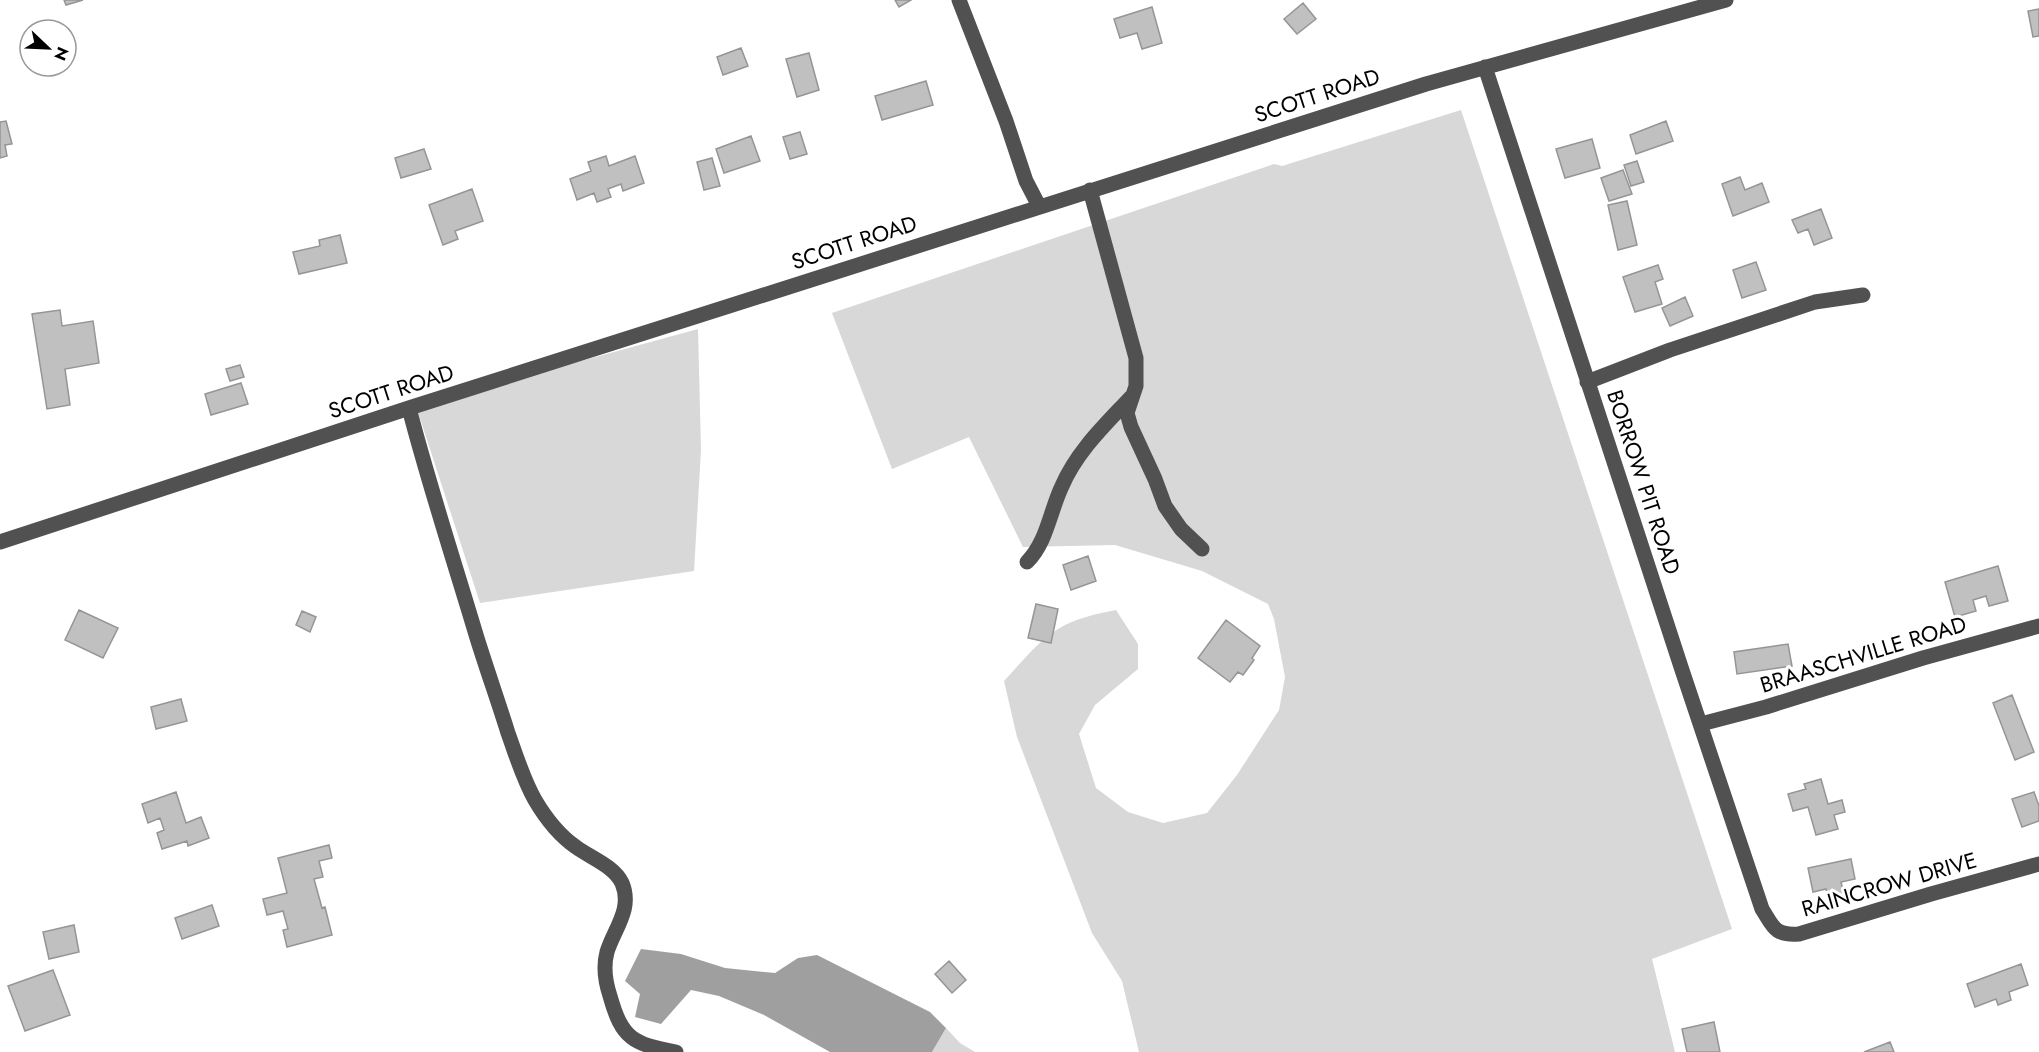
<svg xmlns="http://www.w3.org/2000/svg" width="2039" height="1052" viewBox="0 0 2039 1052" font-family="Jost,sans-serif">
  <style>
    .green { fill: #d8d8d8 }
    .water { fill: #9f9f9f }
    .building { fill: #c0c0c0; stroke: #959595; stroke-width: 1.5 }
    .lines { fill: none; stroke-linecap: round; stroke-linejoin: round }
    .minor { stroke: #515151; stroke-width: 15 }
    .labels { text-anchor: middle; stroke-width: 6; stroke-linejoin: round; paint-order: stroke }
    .street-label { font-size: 22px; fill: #000; stroke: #fff }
  </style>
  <rect width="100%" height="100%" fill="#fff"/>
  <path class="green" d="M1461,110L1732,929L1652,959L1675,1052H1139L1122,981L1092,933L1017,737L1004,681C1020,664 1037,642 1058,629C1075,618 1097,614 1116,610L1138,644V669L1095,705L1079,734L1096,788L1128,812L1163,823L1207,813L1237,775L1279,710L1285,677L1274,619L1268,604L1202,571L1115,545L1023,547L969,437L892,469L832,313L1274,164L1282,166Z
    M698,329L701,450L694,571L480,603L416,406Z
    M946,1028L960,1043L975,1052H932Z"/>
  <path class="water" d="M641,949L681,954L725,968L775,973L798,958L817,955L930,1012L946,1028L932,1052H830L764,1015L719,996L691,990L661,1024L635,1017L640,994L625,981Z"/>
  <path class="building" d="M64,0H83L66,5Z
    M895,0H911L899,7Z
    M1303,3L1316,19L1297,34L1284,19Z
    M1152,7L1162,43L1142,49L1137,33L1120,38L1114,19Z
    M2039,9V36L2033,37L2028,11Z
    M741,48L748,66L723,75L717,57Z
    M809,53L819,90L797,97L786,59Z
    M926,81L933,105L882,120L875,96Z
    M6,121L12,144L5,145L7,156L0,158V122Z
    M1666,121L1673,141L1636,154L1630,135Z
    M800,132L807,154L790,159L783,137Z
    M751,136L760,161L724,173L716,149Z
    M1592,139L1600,168L1565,178L1556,149Z
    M424,149L431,169L401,178L395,158Z
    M606,156L609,166L635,156L644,183L623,191L621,184L608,189L611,197L597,202L594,193L577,200L570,179L591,171L588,162Z
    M712,158L720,186L704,190L697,162Z
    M1637,161L1644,182L1631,186L1624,165Z
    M1623,170L1632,194L1609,201L1601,178Z
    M1740,177L1745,190L1762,183L1769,202L1733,216L1722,184Z
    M472,189L483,221L455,231L458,239L443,245L429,205Z
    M1627,201L1637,245L1618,250L1608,205Z
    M1821,209L1832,238L1814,245L1808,229L1798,233L1792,220Z
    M340,235L347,263L299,274L293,252L320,246L319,240Z
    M1756,262L1766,290L1742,298L1733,270Z
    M1658,265L1663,279L1655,282L1662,304L1635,312L1623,277Z
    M1685,297L1693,316L1670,326L1662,308Z
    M60,310L62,326L93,321L99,363L65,369L70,405L47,409L32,314Z
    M240,365L244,377L230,381L226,369Z
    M241,383L248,404L211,415L205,394Z
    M1088,556L1096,581L1071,590L1063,565Z
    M1998,566L2008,601L1989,606L1986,596L1973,600L1976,611L1955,617L1945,582Z
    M1036,604L1058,609L1051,643L1028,638Z
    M79,610L118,628L103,658L65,640Z
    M302,611L316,617L310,632L296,625Z
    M1226,620L1260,646L1252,658L1254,660L1243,675L1238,672L1230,682L1198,658Z
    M1788,644L1792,666L1737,674L1734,652Z
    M2012,695L2034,752L2015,760L1993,703Z
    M181,699L187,721L156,729L151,707Z
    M1821,779L1828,804L1842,800L1845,812L1834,815L1838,829L1816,835L1808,807L1793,811L1788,794L1806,789L1804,784Z
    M176,792L186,823L201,817L209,838L188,846L187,841L162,849L157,833L164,830L160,818L148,823L142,804Z
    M2034,792L2039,806V821L2022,827L2012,799Z
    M329,845L332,858L319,861L323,877L314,879L322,908L325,907L332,935L287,947L283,930L288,929L283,911L267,915L263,899L287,893L278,858Z
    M1851,859L1855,879L1841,882L1845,899L1829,903L1826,889L1813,892L1808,868Z
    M212,905L219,926L182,939L175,918Z
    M74,925L79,952L49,959L43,932Z
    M949,961L966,980L952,993L935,974Z
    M2021,964L2028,985L2009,992L2011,1000L1998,1005L1996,999L1975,1007L1967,984Z
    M53,970L70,1015L25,1031L8,986Z
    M1714,1022L1720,1052H1687L1682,1029Z
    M1890,1042L1894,1052H1864Z"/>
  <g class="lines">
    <path class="minor" d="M959,0L1006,121L1026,181L1039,206
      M1485,67L1682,670L1762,909C1773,926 1774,936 1799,934L1931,894L2039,864
      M1090,190L1136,358V386L1127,413L1131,427L1155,479L1165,506L1181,529L1202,549
      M1587,382L1670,350L1815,302L1863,295
      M409,408C429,485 454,561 477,638C487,670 498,701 508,733C516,755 523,779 535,800C545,817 560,836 576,847C591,858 614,866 622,883C633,909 614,929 607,952C603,967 605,981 610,996C622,1039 633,1044 676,1052
      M0,542L409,408L1426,84L1726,0
      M1027,562C1047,542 1050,511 1062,486C1077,451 1105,425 1131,397
      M1701,724L1766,707L1923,658L2039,626"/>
  </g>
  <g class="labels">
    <g class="street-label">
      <text transform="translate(1317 95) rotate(-18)" y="8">SCOTT ROAD</text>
      <text transform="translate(854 242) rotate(-18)" y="8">SCOTT ROAD</text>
      <text transform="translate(391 391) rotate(-18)" y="8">SCOTT ROAD</text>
      <text transform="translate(1644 482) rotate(72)" y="8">BORROW PIT ROAD</text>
      <text transform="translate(1863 654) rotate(-17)" y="8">BRAASCHVILLE ROAD</text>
      <text transform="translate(1889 884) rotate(-16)" y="8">RAINCROW DRIVE</text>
    </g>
  </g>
  <g transform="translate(48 48) rotate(113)"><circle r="28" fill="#ffffff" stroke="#999999" stroke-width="1.5"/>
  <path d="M0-4.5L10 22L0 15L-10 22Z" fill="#000000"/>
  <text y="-9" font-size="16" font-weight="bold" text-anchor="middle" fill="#000000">N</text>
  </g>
</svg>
